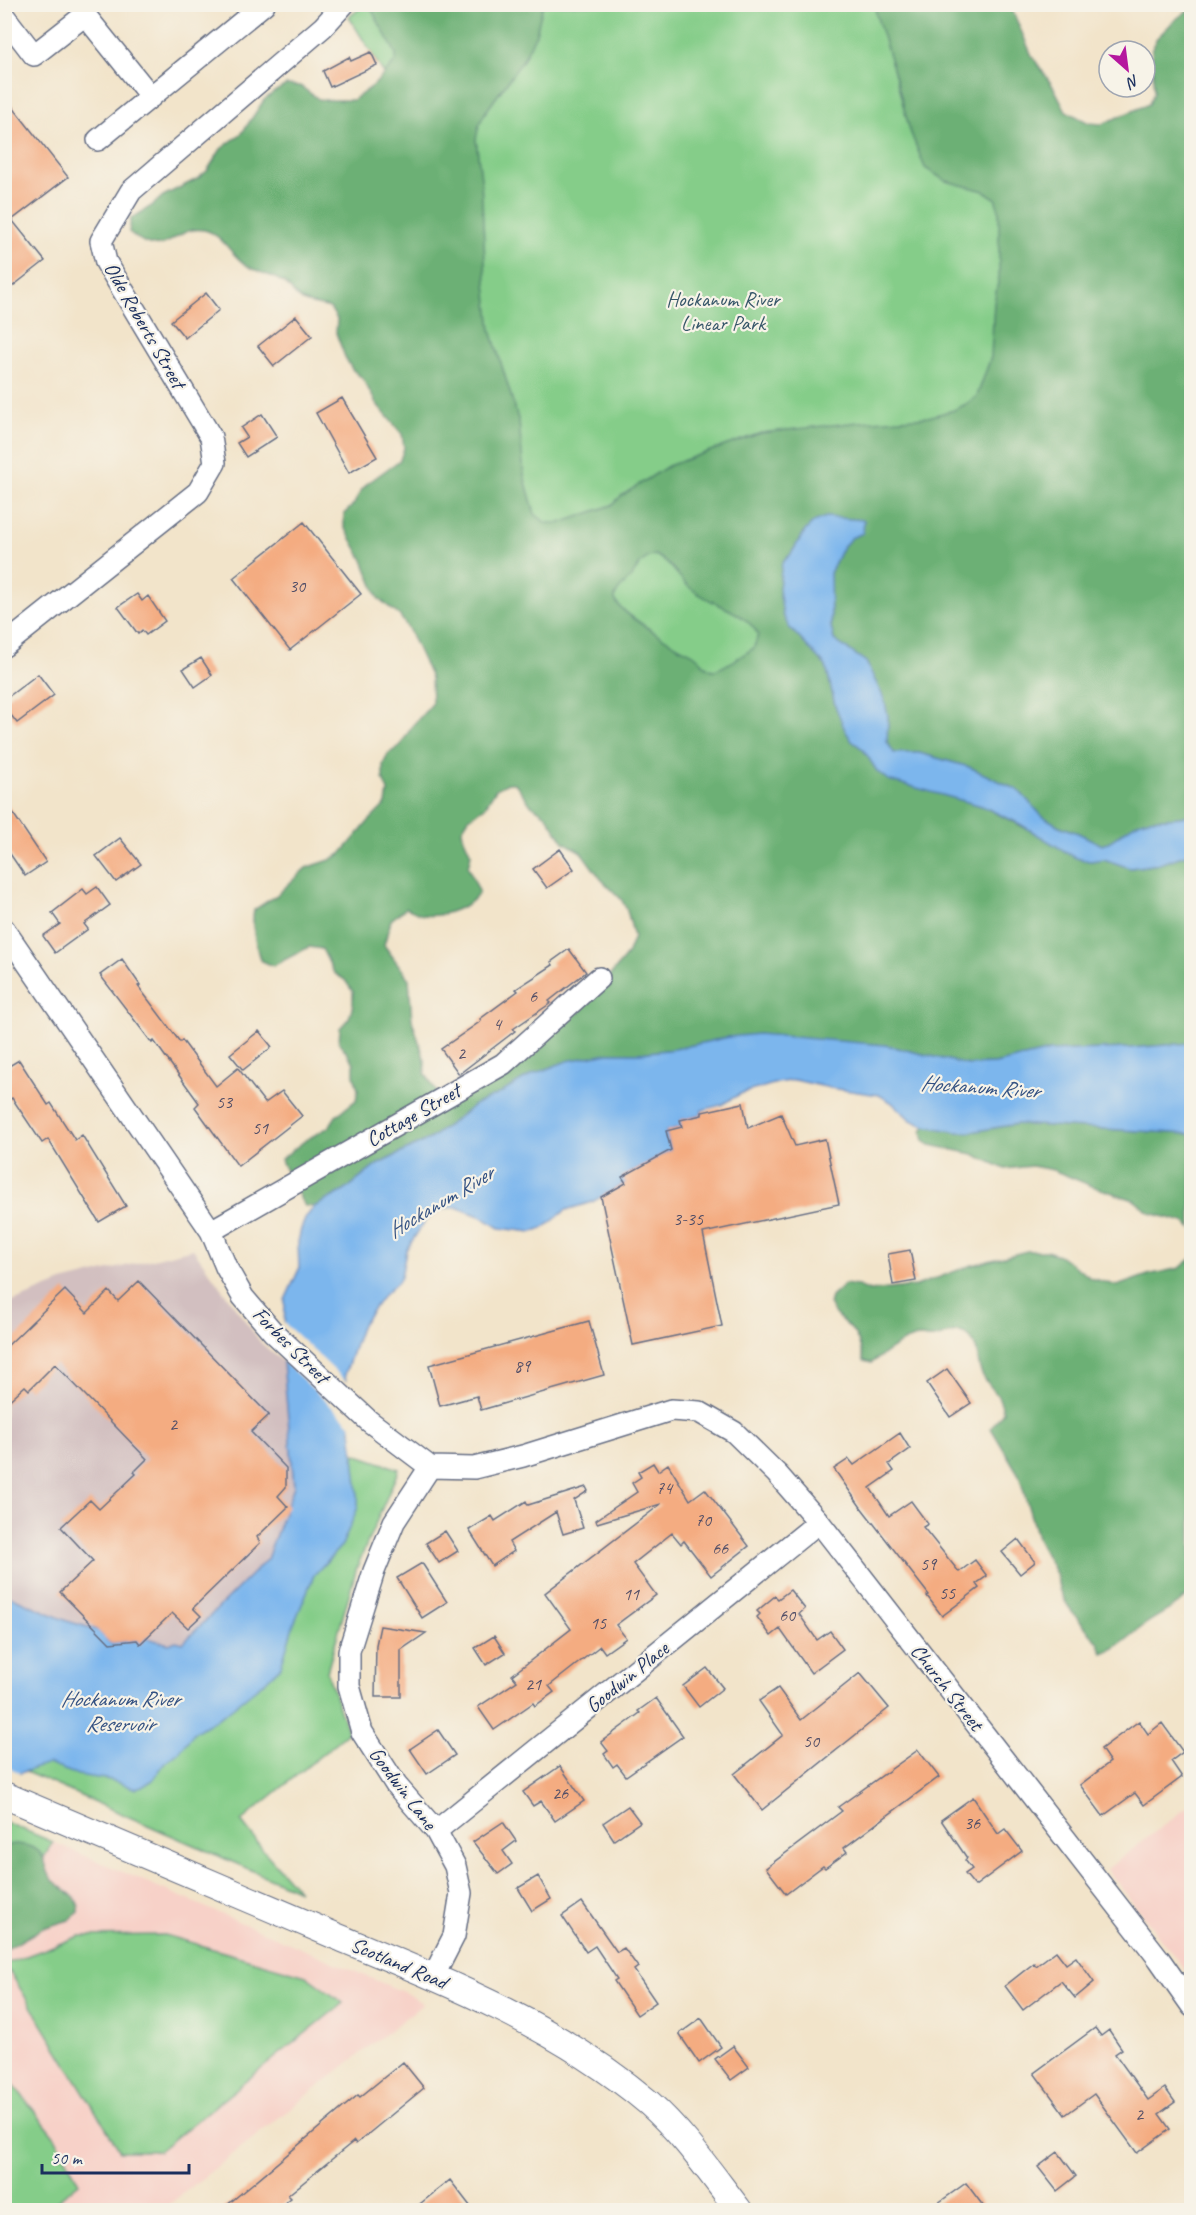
<svg xmlns="http://www.w3.org/2000/svg" width="1196" height="2215" viewBox="0 0 1196 2215" font-family="Caveat,sans-serif">
  <style>
    .built { fill: #f7d1c8 }
    .industrial { fill: #d2bfc0 }
    .green { fill: #85cd89; stroke: #507e74; stroke-width: 1.5 }
    .forest { fill: #6cb075; stroke: #44706a; stroke-width: 1.5; fill-rule: evenodd }
    .water { fill: #7cb6ed; stroke: #4c72a6; stroke-width: 1.5 }
    .pier { fill: #f2e4ca }
    .building { fill: #f4ac81 }
    .lines { fill: none; stroke-linecap: round; stroke-linejoin: round }
    .minor-casing { stroke: #666e84; stroke-width: 24 }
    .major-casing { stroke: #666e84; stroke-width: 28 }
    .minor { stroke: #fff; stroke-width: 21 }
    .major { stroke: #fff; stroke-width: 26 }
    .labels { text-anchor: middle; stroke-width: 4.5; stroke-linejoin: round; paint-order: stroke }
    .number-label { font-size: 18px; fill: #514e67 }
    .park-label { font-size: 21px; fill: #365669; stroke: #f7f3e8 }
    .street-label { font-size: 21px; fill: #1b2f5e; stroke: #f7f3e8 }
    .water-label { font-size: 22px; font-style: italic; fill: #335182; stroke: #f7f3e8 }
  </style>
  <rect width="100%" height="100%" fill="#f7f3e8"/>
  <filter id="ink" filterUnits="userSpaceOnUse"><feTurbulence type="fractalNoise" baseFrequency=".0167" numOctaves="2"/><feDisplacementMap in="SourceGraphic" scale="12" xChannelSelector="R" yChannelSelector="G"/><feConvolveMatrix kernelMatrix="1 2 1 2 8 2 1 2 1" color-interpolation-filters="sRGB"/></filter>
  <filter id="wash" filterUnits="userSpaceOnUse"><feTurbulence type="fractalNoise" baseFrequency=".008" numOctaves="4" result="noise"/><feDisplacementMap in="SourceGraphic" scale="24" xChannelSelector="R" yChannelSelector="G"/><feGaussianBlur stdDeviation="1.35" result="paint"/><feColorMatrix in="noise" values="0 0 0 0 0 0 0 0 0 0 0 0 0 0 0 0 0 1.4 0 .05"/><feComposite in="paint" operator="in"/></filter>
  <g filter="url(#wash)">
    <rect width="100%" height="100%" fill="#f2e4ca"/>
    <path class="built" d="M1191,1804V1978L1107,1869Z
      M53,1842L410,1995L423,2004L162,2210H5V1919L14,1908Z"/>
    <path class="industrial" d="M193,1249L261,1343L283,1362L294,1486L267,1559L183,1643L170,1644L146,1638L140,1644L110,1643L97,1630L67,1621L5,1594V1305L62,1282Z"/>
    <path class="green" d="M364,5H946L1035,148L999,651L553,1039L649,947L409,114L349,17Z
      M320,1442L399,1469L357,1567L327,1672L348,1733L241,1821L264,1851L299,1891L5,1763L4,1747L229,1657Z
      M5,1822L53,1842L14,1908L5,1919Z
      M165,1935L306,1976L343,2003L159,2151H120L5,1964L80,1936Z
      M5,2074L55,2137L79,2183L45,2210H5Z"/>
    <path class="forest" d="M369,5H543L536,34L523,60L485,113L479,125L476,139L481,179L486,283L491,330L519,422L524,475L535,514L546,523H560L612,505L621,496L668,466L761,433L859,422L928,417L954,410L966,404L977,396L991,357L994,303L999,277V210L995,198L984,191L946,181L925,168L910,131L896,78L876,14L875,5H1010L1032,56L1054,88L1066,111L1089,123L1102,124L1149,104L1154,92L1152,51L1156,39L1175,20L1191,8V814C1180,820 1162,817 1148,819C1129,823 1119,839 1102,845L1078,833L1059,826L1042,816L1018,790L969,767L919,753H894L887,742L888,716L884,699L866,662L834,640L831,627L830,573L842,548L851,538L805,531L791,554L782,563L789,627L826,666L835,705L852,741L863,749L877,771L888,779L982,806L1090,861L1104,859L1130,868L1159,864L1191,853V1043L1131,1048L1050,1051L995,1064L968,1065L885,1045L729,1037L675,1049L641,1053H608L476,1104L431,1138L377,1165L344,1191L314,1207L305,1206C299,1198 297,1191 293,1182C289,1174 283,1168 281,1159L306,1140L329,1127L336,1116L356,1100L358,1089L354,1076V1063L339,1042L340,1028L349,1018L353,1005V992L345,980L334,973L322,949L309,947L273,966L260,960C256,946 251,924 254,910L277,895L306,868L330,860L341,854L368,822L386,804L388,791L383,779V765L388,754L400,746L413,725L432,704L431,678L408,628L400,616L378,598L363,560L344,526V514L354,504L360,492L368,483L400,460L404,448L402,434L376,403L363,379L352,369L345,357L336,333L337,319L330,308C322,305 311,305 303,301C294,296 289,284 279,280C269,274 256,272 246,265C231,255 222,234 204,230C172,224 169,266 129,232L131,219L153,205L163,196L197,179L207,171L221,149L242,133L264,100L274,92L286,85L300,86L320,100H353L374,85L396,61V54ZM655,555C672,563 676,575 689,587C711,606 742,608 758,634L754,648C745,653 722,670 713,670C705,669 702,660 696,656C691,652 685,650 679,647C668,640 613,610 615,597C616,589 628,582 632,576C638,566 644,557 655,555ZM508,783H515L530,804L546,815L564,842L581,852L601,879L621,899L627,910L634,937L627,955L581,1010L515,1060L439,1096L425,1073V1060L412,1020L409,979L384,945L391,920L406,908C412,910 419,915 424,915C440,918 475,906 479,891L468,867L471,854L463,836L462,829L469,818L485,807L496,789Z
      M1017,1124L1191,1134V1228L1184,1222L1150,1213L1134,1200L1092,1186L1053,1170L1032,1166L1005,1169L973,1154L930,1145L924,1141L922,1131L925,1126L970,1132Z
      M1027,1251H1046L1059,1255L1091,1278L1117,1286L1148,1275L1180,1268L1191,1259V1593C1178,1606 1162,1613 1147,1623C1132,1634 1121,1647 1103,1653L1098,1642L1072,1612L1065,1601L1059,1589L1057,1576L1038,1541L1019,1475L991,1428L1003,1412C1001,1392 988,1388 981,1372C976,1360 980,1347 969,1337C958,1326 947,1336 934,1338C930,1339 925,1337 920,1337C903,1338 885,1354 871,1363L864,1361C861,1350 859,1338 851,1329C841,1318 836,1319 829,1304L831,1297L845,1284L858,1286L870,1291L916,1286L969,1266Z
      M15,1844C24,1845 35,1846 41,1854C47,1862 46,1874 53,1880C63,1890 81,1897 79,1912L69,1920L43,1928L5,1950V1848L8,1845Z"/>
    <path class="water" d="M826,517L864,520L863,533L851,538L842,548L830,573L831,627L834,640L866,662L884,699L888,716L887,742L894,753H919L969,767L1018,790L1042,816L1059,826L1078,833L1102,845C1119,839 1129,823 1148,819C1162,817 1180,820 1191,814V853L1159,864L1130,868L1104,859L1090,861L1076,858L1020,824L982,806L888,780L877,771L863,749L852,741L845,730L835,705L826,666L789,627L783,615L779,589L782,563L791,554L805,531L814,522Z
      M758,1034L885,1045L968,1065L995,1064L1050,1051L1131,1048L1191,1043V1134L1017,1124L970,1132H957L925,1126L911,1120L891,1102L879,1095L830,1088L795,1080L777,1083L740,1094L721,1105L702,1110V1115L681,1120L682,1127L666,1131L671,1150L623,1177L626,1183L592,1202L566,1210L545,1227L532,1232L499,1228L482,1217L456,1207L441,1209L425,1221L406,1250L401,1277L398,1282L382,1297L362,1324L347,1368L345,1374L358,1494V1507L342,1545L314,1575L293,1626L281,1666L266,1681L225,1714L195,1732L179,1752L164,1764L153,1780L142,1787L136,1789L111,1780L78,1775L48,1764L14,1775L5,1801V1594L67,1621L98,1630L110,1643L137,1640L140,1643L146,1638L169,1644L176,1641L183,1643L267,1559L294,1486L283,1362L285,1300L299,1269L298,1242L301,1229L306,1217L314,1207L344,1191L377,1165L431,1138L476,1104L501,1093L531,1075L567,1061L608,1053H641L675,1049L729,1037Z"/>
    <path class="pier" d="M282,1321L349,1384L354,1428L282,1360Z
      M5,1766L20,1773L16,1777L7,1802L4,1804Z"/>
    <g id="blocks">
      <path class="building" d="M371,52L377,65L330,87L323,71L349,57L351,61Z
        M4,96L68,177L12,220L45,261L4,293Z
        M206,293L219,310L185,338L171,321Z
        M296,316L312,336L274,366L258,346Z
        M342,398L377,457L349,473L316,413Z
        M262,414L277,437L246,457L237,443L247,437L241,428Z
        M304,522L361,594L290,650L233,578Z
        M137,594L142,601L148,596L165,621L146,635L142,630L138,634L118,607Z
        M201,658L212,675L195,687L183,669Z
        M38,674L54,695L17,723L4,706V700Z
        M4,800L46,862L25,876L4,845Z
        M120,838L141,864L116,882L96,856Z
        M560,849L574,869L547,888L533,869Z
        M97,887L110,905L84,924L88,929L55,953L43,936L60,924L52,913L83,889L87,894Z
        M569,949L586,972L549,1001L551,1003L513,1029L515,1031L459,1074L441,1049L481,1021L480,1019L518,991L516,989L553,965L551,962Z
        M122,959L140,985L138,986L180,1042L182,1040L216,1086L238,1068L265,1103L282,1091L302,1116L238,1166L195,1107L199,1103L154,1041L152,1043L100,975Z
        M259,1031L272,1047L243,1070L230,1054Z
        M19,1060L48,1105L51,1103L75,1140L82,1135L126,1206L99,1222L48,1139L42,1143L12,1098L4,1103V1069Z
        M743,1103L748,1128L781,1114L795,1146L825,1139L839,1204L703,1233L722,1326L633,1345L601,1197L626,1183L622,1177L671,1150L666,1131L682,1127L680,1120L702,1115V1112Z
        M910,1250L916,1281L893,1285L888,1254Z
        M139,1281L269,1415L251,1432L286,1468V1487L278,1496L288,1507L257,1537L260,1543L193,1608L201,1616L188,1628L172,1613L140,1644L137,1640L110,1643L60,1592L93,1561L61,1527L90,1500L99,1509L136,1474L134,1472L147,1459L55,1364L29,1390L25,1386L4,1405V1349L65,1290L87,1313L109,1291L118,1301Z
        M589,1321L604,1375L481,1410L477,1396L440,1406L429,1365Z
        M947,1369L971,1403L950,1417L927,1383Z
        M900,1433L910,1449L889,1464L894,1471L870,1488L889,1516L911,1501L928,1524L923,1527L959,1572L975,1560L987,1576L976,1584L979,1588L942,1616L927,1596L929,1595L860,1506L834,1469L849,1459L854,1465Z
        M653,1463L658,1471L668,1464L690,1500L705,1489L749,1546L711,1576L684,1541L681,1544L672,1533L633,1564L656,1595L616,1625L626,1638L605,1653L600,1646L549,1686L554,1692L535,1706L533,1703L494,1730L478,1707L517,1681L512,1675L571,1629L545,1593L661,1504L597,1523L596,1520L637,1492L632,1483L641,1477L638,1472Z
        M586,1487L588,1491L574,1500L583,1528L563,1534L556,1512L509,1542L514,1551L492,1566L469,1530L492,1516L495,1521L526,1501L528,1505Z
        M445,1531L458,1551L439,1563L426,1543Z
        M1018,1539L1035,1562L1020,1574L1002,1552Z
        M422,1563L447,1602L422,1618L397,1578Z
        M790,1590L805,1609L799,1614L817,1640L830,1631L843,1649L811,1673L780,1629L771,1636L757,1617L760,1614L757,1611L775,1596L778,1599Z
        M380,1626L426,1633L401,1650V1697H375L376,1645Z
        M494,1636L505,1653L486,1665L475,1648Z
        M707,1668L723,1688L699,1707L683,1686Z
        M860,1673L889,1708L762,1810L734,1774L783,1735L759,1701L778,1688L801,1720Z
        M656,1698L683,1736L626,1776L617,1764L613,1767L604,1754L608,1751L601,1742L640,1713L638,1711Z
        M1139,1721L1148,1734L1162,1723L1183,1752L1171,1761L1182,1777L1144,1805L1135,1793L1103,1816L1080,1785L1110,1762L1101,1749Z
        M438,1730L455,1755L427,1774L410,1749Z
        M918,1750L939,1777L844,1848L847,1852L825,1868L823,1866L786,1894L766,1868L842,1811L838,1807Z
        M560,1766L584,1801L555,1821L541,1801L533,1806L523,1792Z
        M973,1797L998,1834L1005,1829L1022,1851L975,1886L965,1874L972,1869L965,1860L967,1858L941,1820Z
        M628,1806L640,1822L614,1840L603,1823Z
        M503,1822L516,1841L503,1851L512,1864L498,1874L473,1842Z
        M538,1876L551,1899L532,1911L518,1888Z
        M582,1902L617,1952L624,1948L638,1967L634,1970L656,2002L637,2015L614,1981L617,1979L595,1946L586,1952L562,1916Z
        M1056,1951L1066,1964L1076,1957L1094,1982L1075,1998L1061,1981L1023,2010L1005,1986L1034,1963L1036,1966Z
        M701,2018L721,2047L699,2063L679,2034Z
        M1095,2028L1101,2036L1109,2030L1122,2049L1115,2054L1148,2100L1165,2088L1175,2102L1159,2114L1170,2129L1137,2153L1094,2094L1065,2115L1034,2073Z
        M733,2046L749,2067L731,2080L715,2059Z
        M403,2062L424,2088L356,2144L354,2141L288,2195L291,2198L275,2211H220L358,2095L360,2097Z
        M1058,2152L1076,2176L1057,2191L1038,2167Z
        M450,2180L474,2211H411Z
        M966,2183L987,2211H927Z"/>
    </g>
  </g>
  <g filter="url(#ink)">
    <use href="#blocks" fill-opacity="0" stroke="#666e84" stroke-width="1.5"/>
    <g class="lines">
      <defs>
        <path id="minor" d="M4,16L34,55L85,15L151,97
          M98,140L264,4
          M4,646L198,492L215,463L211,437L106,262L101,241L131,191L323,27L344,4
          M4,929L211,1231L226,1267L243,1297L273,1332L369,1421L430,1467L474,1468L523,1456L671,1410L699,1412L734,1432L777,1474L819,1522L1159,1959L1192,2006
          M211,1231L503,1064L599,978
          M430,1467L394,1522L374,1571L349,1651V1686L362,1732L396,1785L436,1831L455,1866L461,1893L454,1936L433,1977
          M436,1831L819,1522"/>
        <path id="major" d="M4,1795C115,1843 227,1889 338,1937C447,1982 558,2026 649,2103C684,2134 711,2174 739,2210"/>
      </defs>
      <use href="#minor" class="minor-casing"/>
      <use href="#major" class="major-casing"/>
      <use href="#minor" class="minor"/>
      <use href="#major" class="major"/>
    </g>
  </g>
  <g class="labels">
    <g class="number-label">
      <text x="297" y="592">30</text>
      <text x="533" y="1002">6</text>
      <text x="497" y="1030">4</text>
      <text x="461" y="1059">2</text>
      <text x="224" y="1108">53</text>
      <text x="260" y="1134">51</text>
      <text x="688" y="1225">3-35</text>
      <text x="522" y="1372">89</text>
      <text x="173" y="1430">2</text>
      <text x="664" y="1494">74</text>
      <text x="703" y="1526">70</text>
      <text x="720" y="1554">66</text>
      <text x="928" y="1570">59</text>
      <text x="947" y="1599">55</text>
      <text x="631" y="1600">11</text>
      <text x="787" y="1621">60</text>
      <text x="598" y="1629">15</text>
      <text x="533" y="1690">21</text>
      <text x="811" y="1747">50</text>
      <text x="560" y="1799">26</text>
      <text x="972" y="1829">36</text>
      <text x="1139" y="2120">2</text>
    </g>
    <g class="park-label">
      <text x="723" y="306">Hockanum River<tspan x="723" dy="24">Linear Park</tspan></text>
    </g>
    <g class="street-label">
      <text transform="translate(145 325) rotate(60)" y="7">Olde Roberts Street</text>
      <text transform="translate(413 1115) rotate(-30)" y="7">Cottage Street</text>
      <text transform="translate(291 1345) rotate(45)" y="7">Forbes Street</text>
      <text transform="translate(627 1677) rotate(-39)" y="7">Goodwin Place</text>
      <text transform="translate(947 1687) rotate(52)" y="7">Church Street</text>
      <text transform="translate(403 1788) rotate(53)" y="7">Goodwin Lane</text>
      <text transform="translate(399 1963) rotate(23)" y="7">Scotland Road</text>
    </g>
    <g class="water-label">
      <text transform="translate(980 1086) rotate(4)" y="8">Hockanum River</text>
      <text transform="translate(440 1201) rotate(-31)" y="8">Hockanum River</text>
      <text x="120" y="1706">Hockanum River<tspan x="120" dy="25">Reservoir</tspan></text>
    </g>
  </g>
  <rect width="1196" height="2215" fill="none" stroke="#f7f3e8" stroke-width="24"/>
  <g transform="translate(1127 69) rotate(152)"><circle r="28" fill="#f7f3e8" stroke="#9fa5b1" stroke-width="1.5"/>
  <path d="M0-4.5L10 22L0 15L-10 22Z" fill="#b5179e"/>
  <text y="-9" font-size="16" font-weight="bold" text-anchor="middle" fill="#1b2f5e">N</text>
  </g>
  <path d="M42 2164v9h147v-9" fill="none" stroke="#1b2f5e" stroke-width="3"/>
  <text x="51" y="2164" font-size="18" fill="#1b2f5e" stroke="#f7f3e8" stroke-width="4.5" paint-order="stroke">50 m</text>
</svg>
